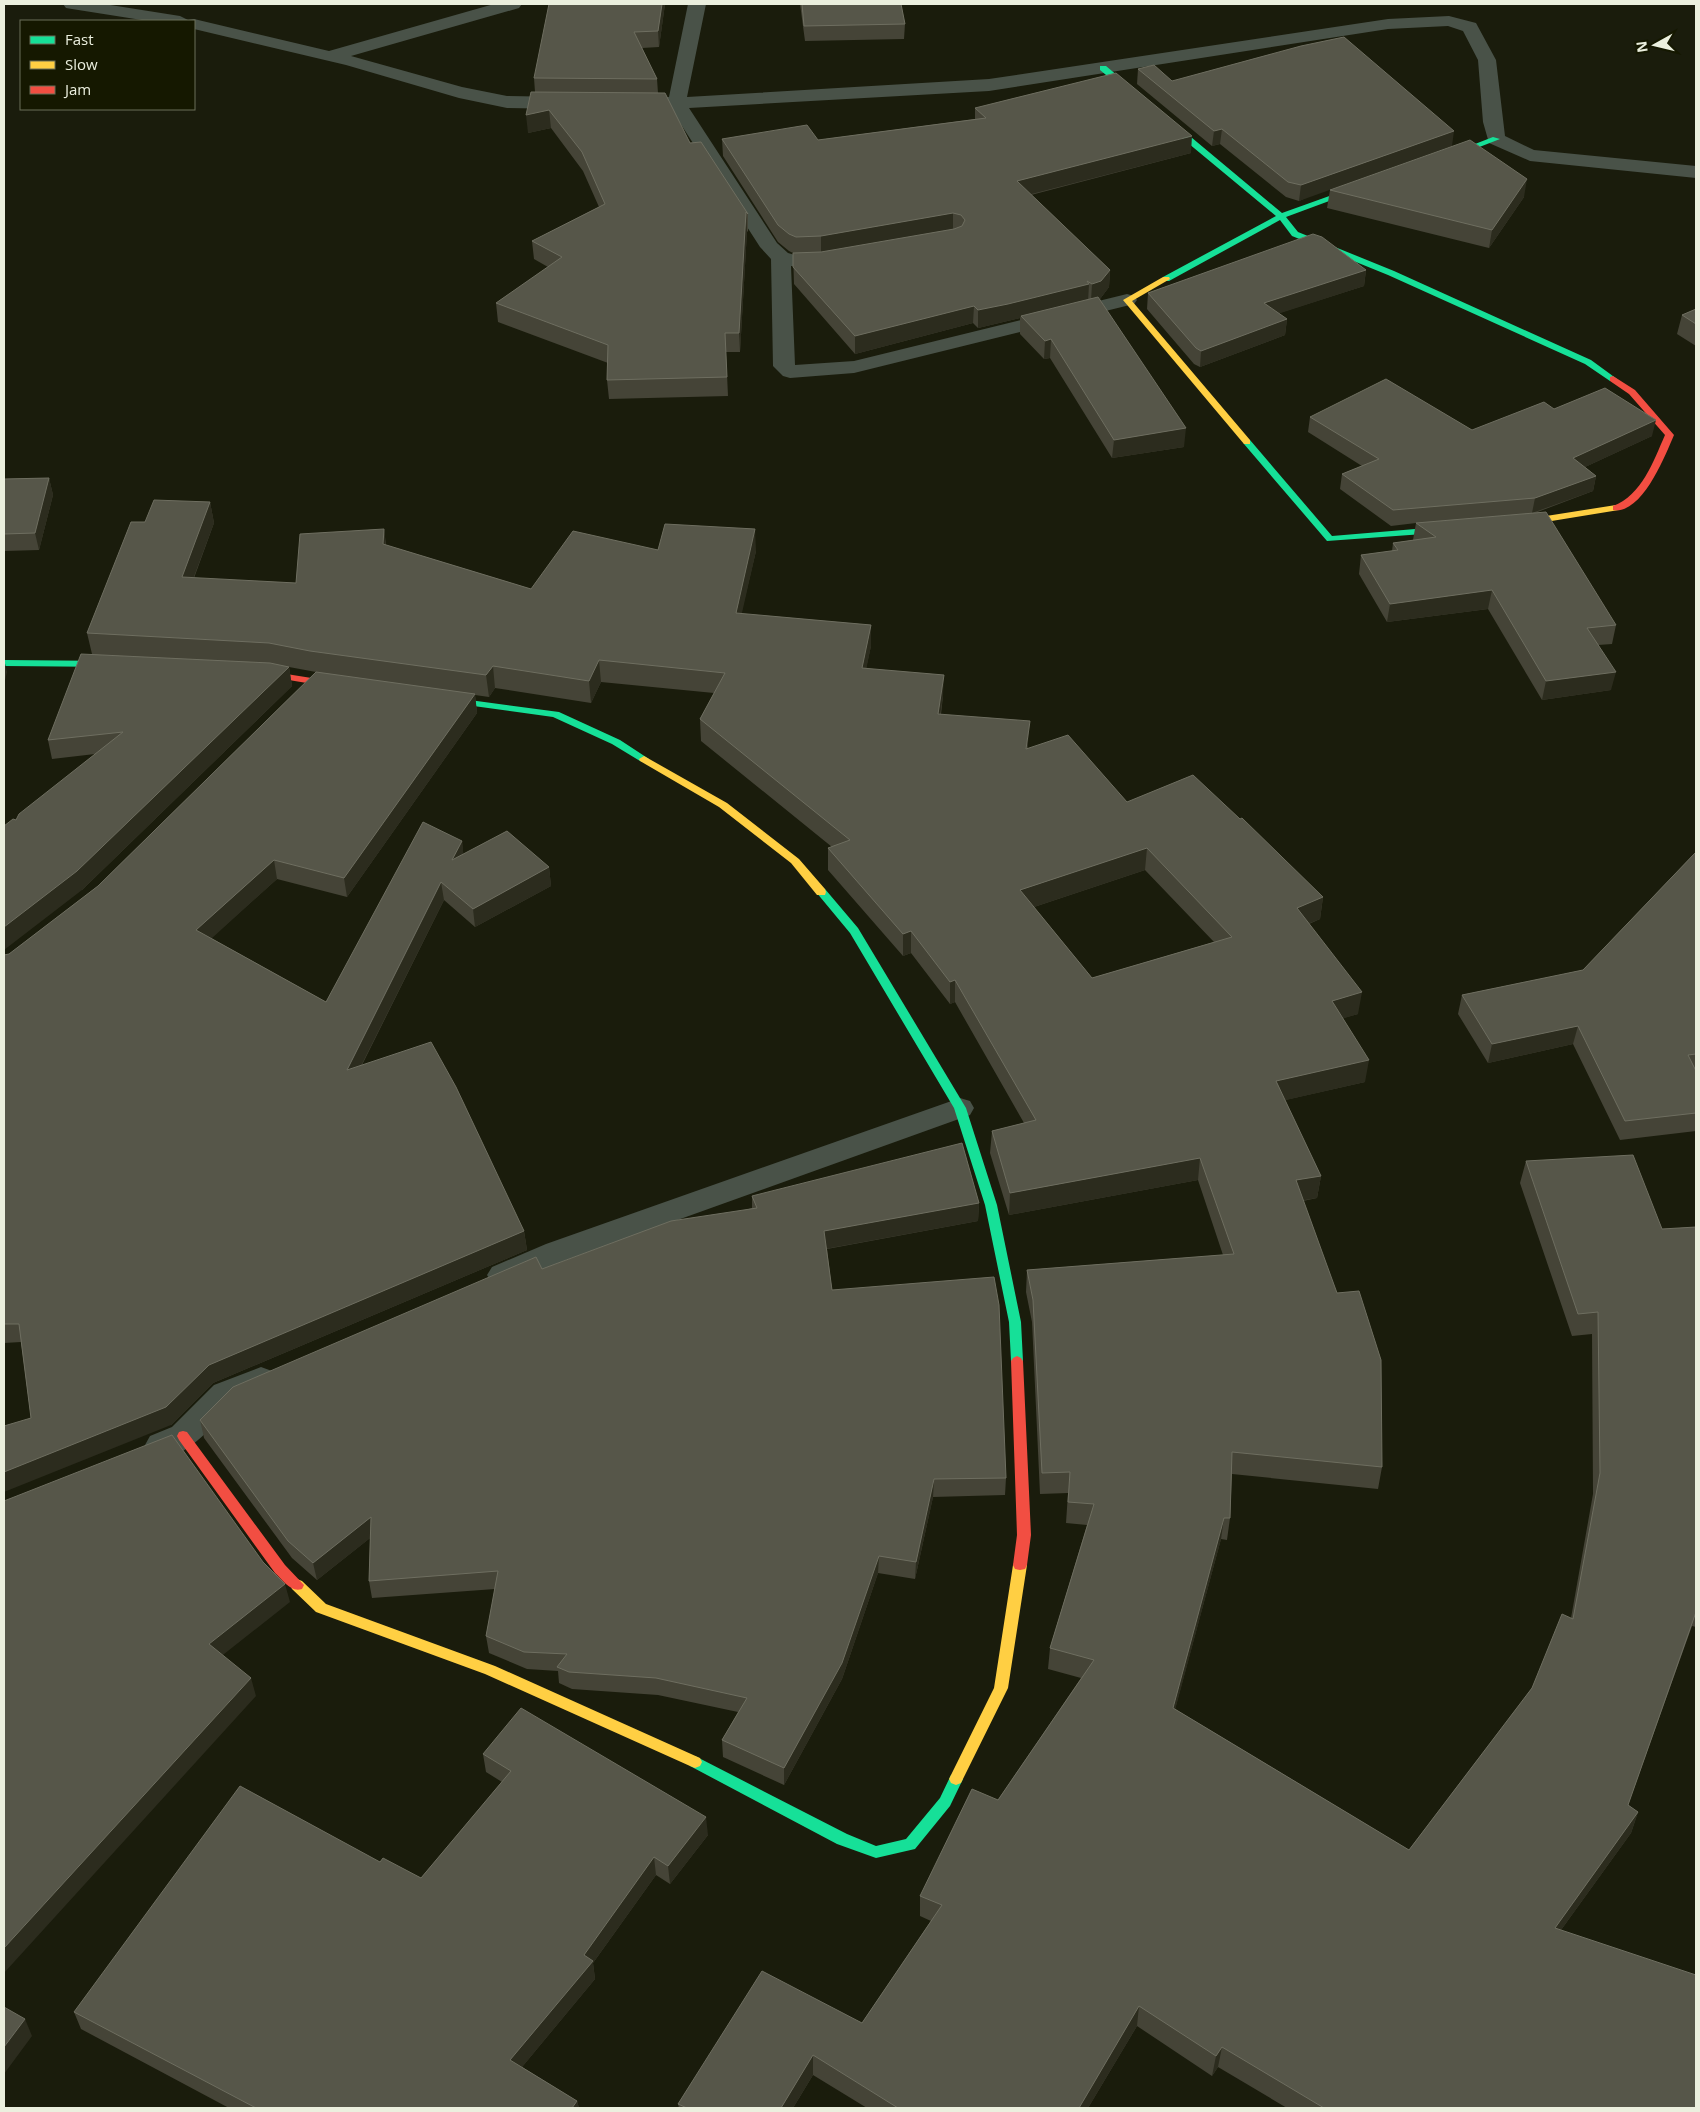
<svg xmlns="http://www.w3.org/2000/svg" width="1700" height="2112" viewBox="0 0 1700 2112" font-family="'Open Sans',sans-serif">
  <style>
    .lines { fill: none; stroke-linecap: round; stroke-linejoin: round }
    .street { fill: #495248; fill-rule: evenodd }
    .fast { fill: #16e098; fill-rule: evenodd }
    .slow { fill: #ffcf43; fill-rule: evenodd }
    .jam { fill: #f24e42; fill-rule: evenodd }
    .wall { fill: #454437; fill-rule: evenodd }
    .shaded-wall { fill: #2c2c1e }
    .building { fill: #565649; stroke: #6e6e60; fill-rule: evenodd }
  </style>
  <rect width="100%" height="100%" fill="#1a1c0c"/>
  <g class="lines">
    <path class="street" d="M63,4H104L180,16L188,20L194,19L329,51L494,4H522L519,8L351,56L462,87L507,96L565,97L572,99L574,103L572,107L565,109L507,108L459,98L346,65L194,29V21H148L72,9L66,8Z
      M688,4H706L687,97L989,79L1388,19L1449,16L1476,23L1496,60L1505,136L1534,150L1696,166V178L1530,161L1489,143L1483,122L1478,60L1463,31L1448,26L1388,29L989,91L689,108L777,243L788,253L805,258L808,262L805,266H791L795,365L854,361L1127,294L1134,296L1137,300L1134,304L854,373L790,378L783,376L773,366L771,259L760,247L671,109L626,107L624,103L626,99L669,97Z
      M960,1098L970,1101L974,1108L970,1115L566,1260L502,1286L492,1283L487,1275L492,1267L546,1244Z
      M261,1367L272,1371L276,1379C268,1395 248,1393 235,1404C210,1424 187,1466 150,1454L145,1445L150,1436L172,1427L214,1385Z"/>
    <path class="fast" d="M1100,66H1106L1282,213L1360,185L1367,187L1286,217L1298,232L1394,271L1591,360L1617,379L1616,381H1610L1585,364L1388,275L1292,236L1280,220L1169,281H1163V277L1276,216L1100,70Z
      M1493,137L1500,139L1446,160L1439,158Z
      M1247,439L1250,440L1332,536L1451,526L1456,529L1451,532L1327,541L1244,444L1243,442Z
      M4,660L115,661L120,664L115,667L4,666Z
      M440,696L559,712L620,740L649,759L644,762L640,761L612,744L553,717L437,701L435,699L437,697Z
      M821,888L825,889L858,928L966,1108L997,1205L1021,1322L1023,1361L1021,1364L1017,1366L1013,1364L1011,1361L1009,1322L985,1205L954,1108L850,933L816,892Z
      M695,1756L847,1834L876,1846L906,1839L940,1798L951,1775L956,1773L961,1775L963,1779L950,1806L915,1849L876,1858L837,1844L690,1766L688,1762L690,1758Z"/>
    <path class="slow" d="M1163,277H1169L1170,279L1132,301L1250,440V444H1244L1123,300Z
      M1616,505L1619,506V510L1514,527L1509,524L1514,521Z
      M644,756L727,803L799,859L825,889L826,892L825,895H817L791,863L719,807L640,761L639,759Z
      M1020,1560L1025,1561L1027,1565L1008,1688L961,1783L956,1785L951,1783L949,1779L994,1688L1013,1565L1015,1561Z
      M297,1579L302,1581L326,1604L495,1666L700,1758L702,1762L700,1766L695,1768L690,1766L485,1674L316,1612L292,1589L290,1585L292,1581Z"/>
    <path class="jam" d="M1613,376L1635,390L1674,435C1665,456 1642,515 1613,510V506C1642,495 1653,462 1665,435L1629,394L1610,381V377Z
      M255,669L343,683L348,686L343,689L252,674L250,672Z
      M1017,1356L1021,1358L1023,1361L1031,1535L1027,1565L1025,1569L1020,1570L1015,1569L1013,1565L1017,1535L1011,1361L1013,1358Z
      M183,1431L187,1432L285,1565L304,1585L302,1589C291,1593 283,1580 275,1573L179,1440L177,1436L179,1432Z"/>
  </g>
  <path class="wall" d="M665,4L659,47L642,48L657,79L658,93L690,143L748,214V232L747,231L740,352H726L728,396L609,399L607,380L608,363L498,322L496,303L548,267L534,259L532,241L599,207L583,171L551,128L528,133L535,92L534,78Z
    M800,4H901L905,24L904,39L805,41Z
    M1138,69L1172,81L1454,131L1299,201L1286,197L1220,144L1212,146L1137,84Z
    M975,108L1191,153L1031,195L1110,270L1109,287L1100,299L1184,447L1112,458L1050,358L1044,359L1020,334V318L978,328L973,323L855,354L794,284L793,253L789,251L778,242L723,156L722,139L818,140L975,119Z
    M1330,190L1524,197L1489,248L1327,208Z
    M1366,270L1364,286L1279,313L1287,319L1285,335L1200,367L1194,364L1147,309L1148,293Z
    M1696,309V346L1677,334L1682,315Z
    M1554,409L1652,436L1585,467L1596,476L1593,491L1535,513L1616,625L1612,644L1598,645L1611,690L1542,700L1488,609L1387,622L1359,574L1361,555L1392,551L1393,543L1413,540L1416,523L1391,526L1340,489L1342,474L1362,466L1308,432L1310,417L1472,430Z
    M49,478L53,495L39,550L4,551V479Z
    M210,502L214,523L194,578L296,583L384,529L386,545L531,589L658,550L756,551L741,614L871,625V646L866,668L943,696L941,714L1028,743V748L1127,802L1323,897L1320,919L1309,924L1358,1014L1343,1018L1365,1082L1285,1100L1321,1176L1317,1198L1303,1201L1382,1467L1378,1489L1232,1474L1230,1518L1227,1540L1221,1539L1175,1709L1409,1850L1532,1688L1571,1618L1593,1494L1592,1334L1572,1336L1520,1183L1526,1161L1662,1229L1696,1227V1627L1692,1626L1628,1805L1638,1812L1631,1833L1561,1930L1696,2108H1287L1218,2067L1212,2076L1137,2026L1088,2108H867L813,2075L793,2108H679L678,2104L862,2023L931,1921L920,1916V1896L998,1800L1081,1678L1048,1669L1050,1648L1087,1525L1066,1523L1068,1493L1040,1494L1032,1322L1026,1292L1027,1270L1223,1255L1198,1180L1009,1215L990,1153L992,1131L1024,1123L955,1002L950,1004L911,953L903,956L828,870V848L832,847L701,741L700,719L714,693L601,682L591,703L495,688L489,697L475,695L477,713L347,897L277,879L211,938L326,1002L462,841L463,854L549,867L551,886L475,927L444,900L362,1065L524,1231L527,1250L213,1383L171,1425L31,1418L21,1342L4,1343V955L9,954L98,886L316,672L289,667L292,686L82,890L16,820L95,754L52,759L48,740L92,654L87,633L145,522ZM1145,870L1214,942L1092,978L1034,907Z
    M1696,852V1131L1620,1140L1573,1044L1488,1063L1458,1014L1462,995L1583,970Z
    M752,1196L979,1203L978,1221L827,1249L832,1290L1006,1478L1005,1495L933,1497L915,1579L878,1573L842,1679L784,1785L723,1757L722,1740L738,1712L658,1695L572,1689L559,1683L558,1671L527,1669L489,1653L486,1636L495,1589L372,1598L369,1581L370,1538L317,1580L292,1558L204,1438L200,1420L542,1269L752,1208Z
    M483,1754L708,1835L670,1884L656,1875L593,1963L595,1979L522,2067L577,2101L579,2108H229L81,2029L74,2012L380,1862L421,1878L502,1782L486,1772Z"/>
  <path class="shaded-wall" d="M662,4H665L659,47L658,31Z
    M549,110L551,128L528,133L526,115Z
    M1222,129L1220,144L1212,146L1214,131Z
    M1454,131L1452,146L1299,201L1301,185Z
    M1192,136L1191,153L1016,198L1017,181Z
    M1527,179L1524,197L1489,248L1492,230Z
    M746,212L747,231L740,352L739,333Z
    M953,213V230L821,253V236Z
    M1110,270L1109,287L1100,299L1091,301L1092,284Z
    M1366,270L1364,286L1262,319L1264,303Z
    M1089,284L1088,302L1021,316L1020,318L978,328V310Z
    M974,306L973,323L855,354V336Z
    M1287,319L1285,335L1200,367L1201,351Z
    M1051,339L1050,358L1044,359L1045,341Z
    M1656,420L1652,436L1570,474L1573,458Z
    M1186,428L1184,447L1112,458L1114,440Z
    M1596,476L1593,491L1532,513L1535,498Z
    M49,478L53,495L39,550L35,533Z
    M210,502L214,523L186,598L182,577Z
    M384,529L386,550L383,544Z
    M755,529L756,551L737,635L736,613Z
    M1492,590L1488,609L1387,622L1390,604Z
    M871,625V646L862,690V668Z
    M4,659L7,672L4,685Z
    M599,660L601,682L591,703L589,681Z
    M493,666L495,688L489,697L486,675Z
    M289,667L292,686L82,890L4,950V927Z
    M1616,672L1611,690L1542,700L1546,681Z
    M944,675L943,696L937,735L938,714Z
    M475,694L477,713L347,897L344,878Z
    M1030,721L1028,743L1025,770L1026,749Z
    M462,841L464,860H452Z
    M1147,848L1145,870L1019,912L1020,890Z
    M274,860L277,879L200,949L196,930Z
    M549,867L551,886L475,927L473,909Z
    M441,882L444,900L350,1088L347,1070Z
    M1323,897L1320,919L1293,930L1297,908Z
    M911,931V953L903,956V934Z
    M955,980V1002L950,1004V982Z
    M1362,992L1358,1014L1328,1023L1332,1001Z
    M1578,1026L1573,1044L1488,1063L1492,1044Z
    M1369,1060L1365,1082L1273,1103L1276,1081Z
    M1200,1158L1198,1180L1009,1215L1010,1193Z
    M1321,1176L1317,1198L1293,1202L1296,1180Z
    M979,1203L978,1221L825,1249L824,1231Z
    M524,1231L527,1250L213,1383L171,1425L4,1492V1472L209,1365Z
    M934,1479L933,1497L915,1579L916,1562Z
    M371,1517L374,1535L317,1580L313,1563Z
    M1224,1518L1221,1539L1170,1729L1173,1708Z
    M879,1556L878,1573L842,1679L784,1785V1768Z
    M285,1584L290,1602L214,1662L209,1644Z
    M251,1678L256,1696L4,1973V1948Z
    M1638,1812L1631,1833L1548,1948L1555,1928Z
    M706,1817L708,1835L670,1884L668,1866Z
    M654,1857L656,1875L593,1963L595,1979L513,2078L510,2060L584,1955Z
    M1139,2006L1137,2026L1088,2108H1079Z
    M25,2019L32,2036L4,2074V2047Z
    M1222,2047L1218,2067L1212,2076L1216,2056Z
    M813,2055V2075L793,2108H781Z
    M577,2101L579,2108H572Z"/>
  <path class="building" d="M549,4H662L658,31L634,32L657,79L534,78Z
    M802,4H901L905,24L804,26Z
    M1344,37L1454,131L1301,185L1288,182L1222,129L1214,131L1138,69L1154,65L1172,81L1301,46Z
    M1116,73L1192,136L1017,181L1110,270L1101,281L1092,284L1087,281L1089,284L1008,304L978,310L974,306L855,336L793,267V253L821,252L954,229L962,226L965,220L961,215L953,213L821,236L796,237L789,234L778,225L722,139L807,125L818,140L986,118L975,108Z
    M531,92L665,93L690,143L701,142L748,214L746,212L739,333H725L727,377L607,380L608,345L496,303L562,257L532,241L605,204L582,152L549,110L526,115Z
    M1470,140L1527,179L1492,230L1330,190Z
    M1313,234L1322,237L1366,270L1264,303L1287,319L1201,351L1196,348L1148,293Z
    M1098,297L1186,428L1114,440L1051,339L1045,341L1021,316Z
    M1696,309V324L1682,315Z
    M1386,379L1472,430L1544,402L1554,409L1605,388L1656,420L1573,458L1596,476L1535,498L1393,510L1342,474L1379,459L1310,417Z
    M49,478L35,533L4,534V479Z
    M154,500L210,502L182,577L296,583L300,534L384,529L383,544L531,589L573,531L658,550L665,524L755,529L736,613L871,625L862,668L944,675L938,714L1030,721L1026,749L1068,735L1127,802L1193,775L1240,819L1242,818L1323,897L1297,908L1362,992L1332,1001L1369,1060L1276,1081L1321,1176L1296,1180L1337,1293L1359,1291L1381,1360L1382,1467L1232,1452L1230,1518H1224L1173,1708L1409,1850L1532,1688L1562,1614L1573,1619L1600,1473L1598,1312L1578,1314L1526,1161L1633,1155L1662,1229L1696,1227V1612L1628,1805L1638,1812L1555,1928L1696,1975V2108H1324L1222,2047L1216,2056L1139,2006L1079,2108H898L813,2055L781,2108H687L678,2104L762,1971L862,2023L942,1905L920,1896L972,1789L998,1800L1094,1660L1050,1648L1094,1504L1068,1502L1070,1472L1042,1473L1033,1300L1027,1270L1234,1254L1200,1158L1010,1193L992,1131L1036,1120L955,980L950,982L911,931L903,934L828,848L850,840L700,719L725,673L599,660L589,681L493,666L486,675L310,651L269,643L87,633L131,522H145ZM1147,848L1232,937L1092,978L1020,890Z
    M1546,512L1616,625L1587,628L1616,672L1546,681L1492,590L1390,604L1361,555L1398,550L1393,543L1436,537L1416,523Z
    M81,654L270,663L289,667L77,871L4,927V826L13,819L16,820L19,814L123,732L48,740Z
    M316,672L475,694L344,878L274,860L196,930L326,1002L423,822L462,841L452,860L507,831L549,867L473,909L441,882L347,1070L431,1042L456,1087L524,1231L209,1365L166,1407L4,1472V1426L31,1418L19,1324H4V955L9,954L98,886Z
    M1696,852V1054L1688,1055L1696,1071V1113L1625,1121L1578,1026L1492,1044L1462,995L1583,970Z
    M962,1143L979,1203L824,1231L832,1290L994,1277L999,1305L1006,1478L934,1479L916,1562L879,1556L842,1663L784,1768L722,1740L747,1698L656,1678L569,1672L557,1667L567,1654L524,1652L486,1636L498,1571L369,1581L371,1517L313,1563L288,1541L200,1420L233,1387L536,1257L542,1269L671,1221L757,1208L752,1196Z
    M172,1435L263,1562L285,1584L209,1644L251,1678L4,1948V1501Z
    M521,1708L706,1817L668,1866L654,1857L584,1955L593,1961L510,2060L577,2101L572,2108H275L274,2107V2108H256L74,2012L240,1786L380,1862L383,1858L421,1878L511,1771L483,1754Z
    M4,2007L25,2019L4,2047Z"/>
  <rect width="1700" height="2112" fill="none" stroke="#ebefde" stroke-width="10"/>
  <rect x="20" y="20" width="175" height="90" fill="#151800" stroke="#6b6e59"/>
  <rect x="30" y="36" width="25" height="8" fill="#16e098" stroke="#6b6e59"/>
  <text x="65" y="45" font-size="15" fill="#ebefde">Fast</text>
  <rect x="30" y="61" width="25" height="8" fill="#ffcf43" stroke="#6b6e59"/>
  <text x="65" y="70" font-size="15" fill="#ebefde">Slow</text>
  <rect x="30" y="86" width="25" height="8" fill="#f24e42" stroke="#6b6e59"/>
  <text x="65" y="95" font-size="15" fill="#ebefde">Jam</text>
  <g transform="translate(1655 45) rotate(262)" stroke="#151800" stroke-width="4" paint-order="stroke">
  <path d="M0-4L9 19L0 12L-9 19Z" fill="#ebefde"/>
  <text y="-8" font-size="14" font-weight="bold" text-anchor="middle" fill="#ebefde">N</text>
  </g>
</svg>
